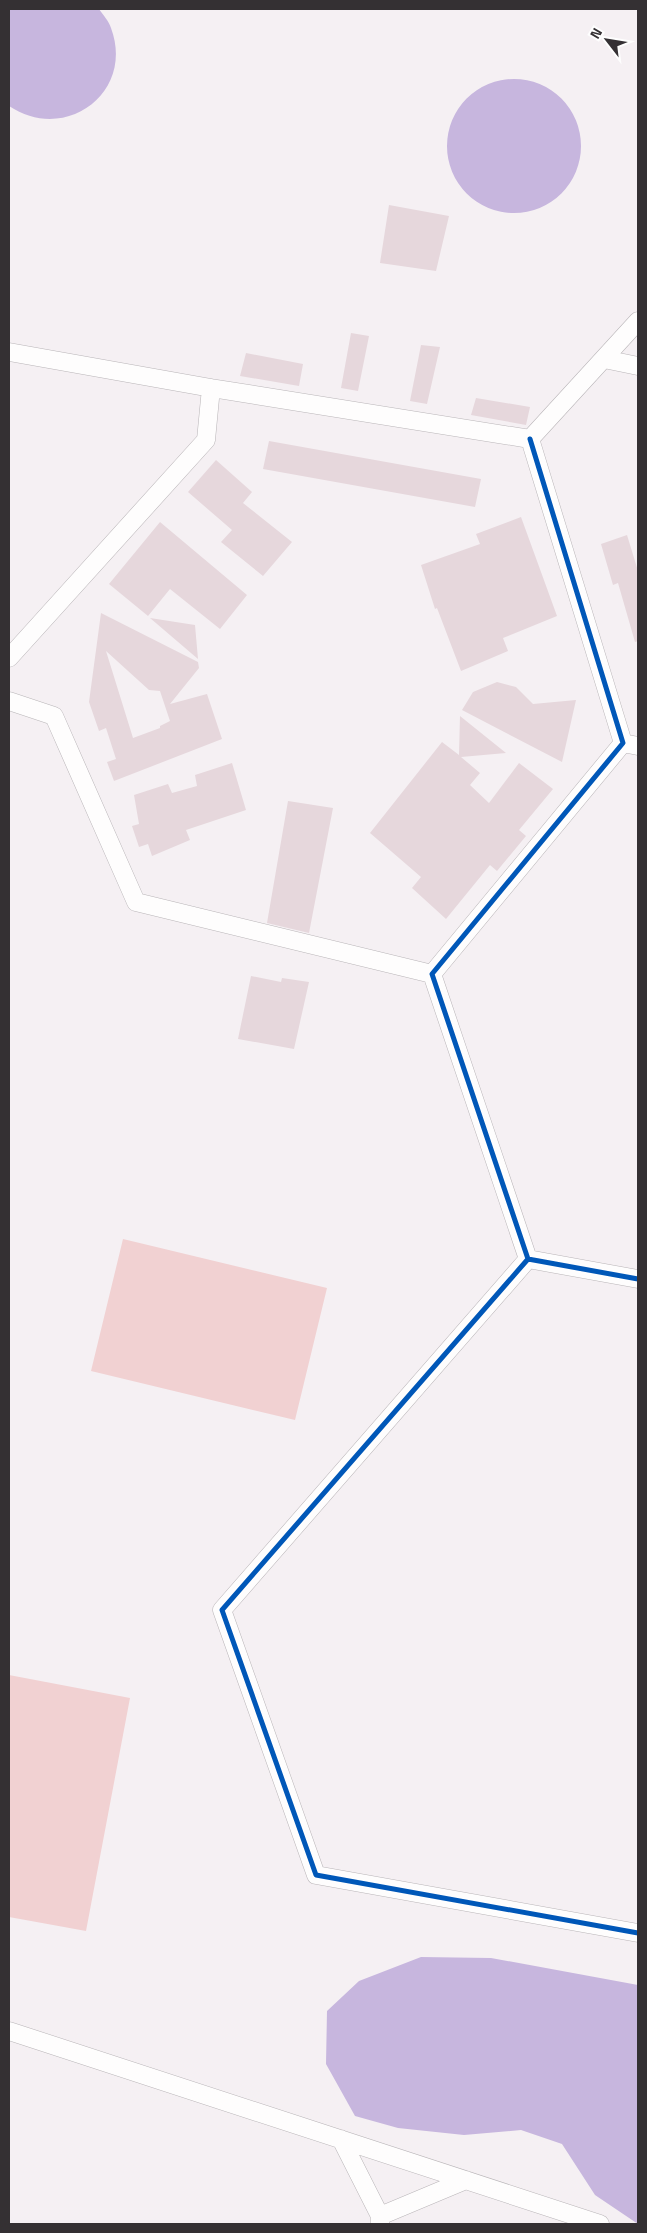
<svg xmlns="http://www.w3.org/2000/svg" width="647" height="2233" viewBox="0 0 647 2233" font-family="'Titillium Web',sans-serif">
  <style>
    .green { fill: #f1d1d2 }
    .water { fill: #c7b6de }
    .building { fill: #e6d7dc; fill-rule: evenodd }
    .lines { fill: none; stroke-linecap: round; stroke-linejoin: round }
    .minor-casing { stroke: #b9b5b8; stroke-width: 19 }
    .minor { stroke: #fefdfd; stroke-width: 18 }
    .cycleway-casing { stroke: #fefefe; stroke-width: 8 }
    .cycleway { stroke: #0057b8; stroke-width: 5 }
  </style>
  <rect width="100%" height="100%" fill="#f5f0f3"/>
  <path class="green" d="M123,1239L327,1288L295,1420L91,1371Z
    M9,1675L130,1698L86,1931L9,1917Z"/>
  <path class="water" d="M9,9H99C103,15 109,21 111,28C135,92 66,144 9,106Z
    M447 146a67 67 0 1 1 134 0a67 67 0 1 1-134 0Z
    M421,1957L491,1958L638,1985V2224L595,2195L562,2144L521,2130L464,2135L398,2128L355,2116L326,2064L327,2011L359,1981Z"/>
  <path class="building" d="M389,205L449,216L436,271L380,263Z
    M351,333L369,336L358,391L341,388Z
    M421,345L440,347L427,404L410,401Z
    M246,353L303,364L299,386L240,376Z
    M476,398L530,407L526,425L471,415Z
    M269,441L481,479L475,507L263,469Z
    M216,460L252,492L243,503L292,542L263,576L221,542L232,530L188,492Z
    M521,517L557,616L503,638L508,651L461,671L437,608L435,609L421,565L480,544L476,534Z
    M160,522L247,595L220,629L170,589L148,616L109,584Z
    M627,535L638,571V641L635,642L618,583L613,585L601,544Z
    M101,613L198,662L199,668L170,704L207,694L222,739L114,781L107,762L116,759L106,728L99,731L89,702ZM106,651L149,690L160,691L170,721L160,726V728L133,738Z
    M150,618L195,625L198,659Z
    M497,682L516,687L533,704L576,700L562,762L462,710L473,692Z
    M460,716L506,753L461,757L480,773L470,785L489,803L519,763L553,789L519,830L526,836L497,871L490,865L446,919L412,888L421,877L370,833L442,742L459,755Z
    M232,763L246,810L186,830L190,840L152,856L148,844L139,847L132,826L139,824L134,795L168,784L172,793L197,786L195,775Z
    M288,801L333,808L309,933L267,923Z
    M251,976L281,982L282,978L309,982L294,1049L238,1039Z"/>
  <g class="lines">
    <defs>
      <path id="minor" d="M9,352L211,388L530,439L638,321
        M604,359L638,366
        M9,658L206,440L211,388
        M9,701L54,716L136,902L432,974
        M623,743L638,746
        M528,1259L432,974L623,743L530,439
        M638,1279L528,1259L222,1610L316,1875L638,1933
        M9,2031L600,2224
        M341,2139L380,2216V2224
        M380,2216L466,2180"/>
    </defs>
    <use href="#minor" class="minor-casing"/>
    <use href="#minor" class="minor"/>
    <defs>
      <path id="cycleway" d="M528,1259L432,974L623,743L530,439
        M638,1279L528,1259L222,1610L316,1875L638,1933"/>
    </defs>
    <use href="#cycleway" class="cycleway-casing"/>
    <use href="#cycleway" class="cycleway"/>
  </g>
  <rect width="647" height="2233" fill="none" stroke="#343033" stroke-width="20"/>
  <g transform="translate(607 40) rotate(301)" stroke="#fefefe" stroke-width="4" paint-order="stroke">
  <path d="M0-4L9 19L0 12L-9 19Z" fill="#343033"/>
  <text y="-8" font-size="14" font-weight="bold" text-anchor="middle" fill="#343033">N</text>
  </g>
</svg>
